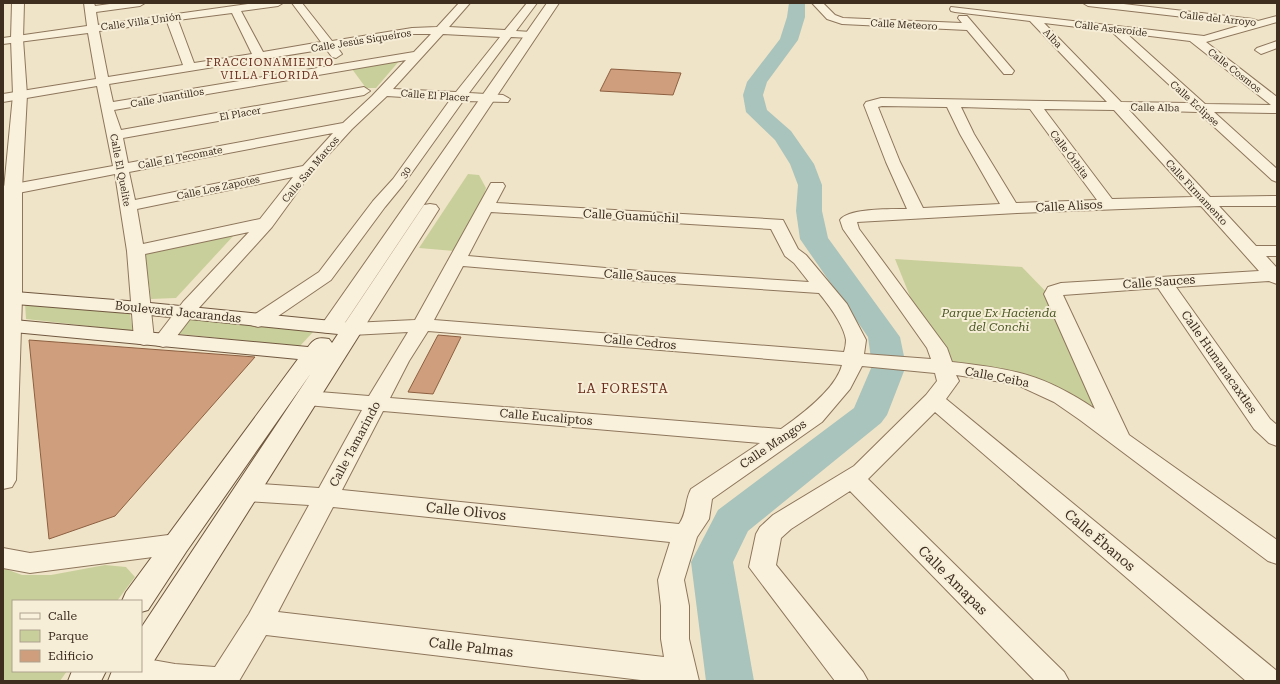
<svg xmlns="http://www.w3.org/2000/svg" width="1280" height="684" viewBox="0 0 1280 684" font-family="'Roboto Serif',serif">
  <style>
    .green { fill: #c9cf9b }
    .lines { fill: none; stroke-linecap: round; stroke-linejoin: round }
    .river { fill: #a9c4bc; fill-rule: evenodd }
    .building { fill: #cf9f7d; stroke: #8d5f41 }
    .minor-casing { stroke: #8d765c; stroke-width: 2 }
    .tertiary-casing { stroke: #8d765c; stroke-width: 2 }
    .secondary-casing { stroke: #6f573f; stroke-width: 2 }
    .minor { fill: #faf1dc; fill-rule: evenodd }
    .tertiary { fill: #faf1dc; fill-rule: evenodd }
    .secondary { fill: #faf1dc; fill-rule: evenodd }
    .labels { text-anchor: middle; stroke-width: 4; stroke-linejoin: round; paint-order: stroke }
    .far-street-label { font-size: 10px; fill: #3d2e20; stroke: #f7eed8 }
    .far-neighbourhood-label { font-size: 11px; letter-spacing: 1px; fill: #6b2e1e; stroke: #f7eed8 }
    .street-label { font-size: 12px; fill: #3d2e20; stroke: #f7eed8 }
    .park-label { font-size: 12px; font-style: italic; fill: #4d5a26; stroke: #f7eed8 }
    .neighbourhood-label { font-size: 13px; letter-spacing: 1px; fill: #6b2e1e; stroke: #f7eed8 }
    .near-street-label { font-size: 14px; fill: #3d2e20; stroke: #f7eed8 }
  </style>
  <rect width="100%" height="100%" fill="#f0e4c8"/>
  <path class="green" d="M400,60L376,88H366L352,69Z
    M468,174L479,175L486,188L481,204L454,251L419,248Z
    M236,233L176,298L151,299L145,253Z
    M895,259L1022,267L1055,301L1121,441L1046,389L943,364L921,324Z
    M25,303L130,314L133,331L26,319Z
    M187,318L313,332L300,346L179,334Z
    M105,565L126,567L135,577L117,601H13V671H67L60,681H3V568L22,575H51Z"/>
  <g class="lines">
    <path class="river" d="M789,3H805V17L798,40L767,82L763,95L767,110L791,131L814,164L822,185V211L828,238L900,337L906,366L887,415L881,423L748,531L733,562L754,681H706L691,562L718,510L854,408L872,366L868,337L800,239L796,211L798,185L790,164L775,140L746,112L743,95L747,82L780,39L787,17Z"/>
  </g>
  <path class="building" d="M611,69L681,73L673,95L600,91Z
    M438,335L461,337L433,394L408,392Z
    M29,340L255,357L115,516L49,539Z"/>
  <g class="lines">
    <defs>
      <path id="minor" d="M84,3H94L95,6L117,3H145L140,6L96,12L98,25L255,3H283L278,6L241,11L263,52L321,42L292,3H302L332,41L412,28L437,27L459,3H470L449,27L505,30L527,3H537L516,31L531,32L537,35L531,38L511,37L469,93L503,95L510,99L508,102L463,101L403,185L385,207L331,280L265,325L258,327L251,325L248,321L251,317L319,272L373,201L393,179L450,100L387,96L352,129L309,176L272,227L197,310L170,345L163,347L156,345L153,341L156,337L183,302L249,232L145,254L154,339L151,343L144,345L137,343L134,339L127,251L115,174L3,196V186L113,166L97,86L3,102V94L96,79L88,33L3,44V38L87,26ZM232,13L252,54L194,63L178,20ZM167,22L183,65L108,77L99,31ZM412,34H431L414,52L113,102L109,84L326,49L332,57L336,58L342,54L337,47ZM443,34L500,37L456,92L393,89ZM406,60L372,96L343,123L128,163L123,138L364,95L370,91L364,87L121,130L114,110ZM333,133L303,166L135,200L129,172ZM293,177L260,219L143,244L137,209Z
        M812,3H823L835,15L843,18L962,23L958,18L959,16H967L1014,71L1012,74H1004L967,30L842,24L827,19Z
        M1083,3H1115L1253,19L1258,21L1277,16V22L1206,42L1277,97V113L1214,112L1277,169V182L1272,180L1198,112L1129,110L1210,197L1277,196V206H1219L1256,246H1277V256H1266L1277,268V284L1269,281L1176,287L1270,419L1277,425V446L1269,443L1254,429L1158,288L1063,295L1129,435L1277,540V564L1268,561L1080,420L1054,402L1015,384L956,375L959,381L946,399L1277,671V681H1246L935,412L868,479L1064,672L1069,681H1035L850,491L791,529L781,538L776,565L863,672L868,681H835L749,567L756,534L760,527L773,515L854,466L926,395L937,381L935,373L862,366L850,389L822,422L712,499L709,519L697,537L684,580L689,606V639L699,681H649L266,635L239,681L131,680L126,671H141V658L175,664L215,667L249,614L309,505L246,501L237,498L234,492L237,486L246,483L319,488L362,410L307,405L299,403L296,398L299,393L307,391L369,396L408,332L352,335L345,333L342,329L345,325L352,323L415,320L491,183H503L505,186L496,203L783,220L798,249L806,255L847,304L866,340L864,354L931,359L927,348L843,229L840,220C848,208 892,209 907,209L886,162L864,105L866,102L881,98L1107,102L1030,21L955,12L951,11L950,9L951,7L1204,36L1245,24L1088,6ZM1044,23L1111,31L1189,103L1121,102ZM1126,33L1190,41L1271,105L1205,104ZM882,106L947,107L960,134L1000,204L923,208L900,162L878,107ZM961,107L1030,109L1097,200L1016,203L974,134ZM1044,109L1114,110L1193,197L1112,199ZM1201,206L1259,271L1061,283L1048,287L1044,294L1095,409C1043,374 1013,369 952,362L947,348L859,229L857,222L1017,213ZM491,212L771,229L785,256L794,263L809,282L640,271L468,256ZM463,266L640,281L819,293C828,304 844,325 846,340C846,343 845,349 844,352L434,320ZM428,331L842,365C836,389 801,415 781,429L390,398L409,361ZM383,411L760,443L691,489C685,500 687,513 679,524L342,490ZM333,507L670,542L658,580L661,606V639L664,657L278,612Z
        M1277,41V48L1261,54L1255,50L1257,48Z
        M176,534L185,537L189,544L185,551L176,554L30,573L3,568V548L30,553Z"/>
      <path id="tertiary" d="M12,3H24L23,39L27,95L22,189V298L16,480L12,487L3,489V245L4,189L13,95L11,39Z
        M547,3H559L342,327L339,332L331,333L323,332L320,327Z
        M430,204L436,205L439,209L363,329L360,334L352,335L344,334L341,329L424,205Z"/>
      <path id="secondary" d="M3,291L140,302L352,323L360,324L363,329L152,664L144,667L146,671L141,681H108L112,671H141V628L311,373L186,552L148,610L141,612V601H122L126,592L298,359L3,331V319L308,347C314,338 319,337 329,339L332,343L338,334L140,314L3,303Z
        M72,671H106L101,681H68Z"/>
    </defs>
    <use href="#minor" class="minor-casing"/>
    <use href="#tertiary" class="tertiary-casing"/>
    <use href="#secondary" class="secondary-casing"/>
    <use href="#minor" class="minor"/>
    <use href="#tertiary" class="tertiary"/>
    <use href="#secondary" class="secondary"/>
  </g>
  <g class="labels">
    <g class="far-street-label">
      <text transform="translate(1218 18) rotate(6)" y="4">Calle del Arroyo</text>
      <text transform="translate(141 21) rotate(-8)" y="4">Calle Villa Unión</text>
      <text transform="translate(904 24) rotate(3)" y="4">Calle Meteoro</text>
      <text transform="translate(1111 28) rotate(7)" y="4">Calle Asteroide</text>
      <text transform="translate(1053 38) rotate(46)" y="4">Alba</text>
      <text transform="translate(361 40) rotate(-9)" y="4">Calle Jesús Siqueiros</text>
      <text transform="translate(1235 70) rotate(38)" y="4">Calle Cosmos</text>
      <text transform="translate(435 95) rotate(4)" y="4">Calle El Placer</text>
      <text transform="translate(167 97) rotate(-10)" y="4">Calle Juantillos</text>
      <text transform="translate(1195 103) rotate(42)" y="4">Calle Eclipse</text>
      <text transform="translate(1155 107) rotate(1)" y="4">Calle Alba</text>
      <text transform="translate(240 113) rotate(-10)" y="4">El Placer</text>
      <text transform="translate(1070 154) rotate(53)" y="4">Calle Órbita</text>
      <text transform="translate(180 157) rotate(-11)" y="4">Calle El Tecomate</text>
      <text transform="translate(310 169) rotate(-50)" y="4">Calle San Marcos</text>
      <text transform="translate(121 170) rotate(79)" y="4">Calle El Quelite</text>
      <text transform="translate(405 172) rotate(-55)" y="4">30</text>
      <text transform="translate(218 187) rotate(-12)" y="4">Calle Los Zapotes</text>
      <text transform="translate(1197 192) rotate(47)" y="4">Calle Firmamento</text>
    </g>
    <g class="far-neighbourhood-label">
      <text x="270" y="66">FRACCIONAMIENTO<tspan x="270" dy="13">VILLA FLORIDA</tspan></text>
    </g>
    <g class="street-label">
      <text transform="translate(1069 206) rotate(-3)" y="4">Calle Alisos</text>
      <text transform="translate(631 216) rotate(3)" y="4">Calle Guamúchil</text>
      <text transform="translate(640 276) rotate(4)" y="4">Calle Sauces</text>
      <text transform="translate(1159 282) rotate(-4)" y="4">Calle Sauces</text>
      <text transform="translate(178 312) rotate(6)" y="4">Boulevard Jacarandas</text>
      <text transform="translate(640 342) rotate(5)" y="4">Calle Cedros</text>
      <text transform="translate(1219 362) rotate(55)" y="4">Calle Humanacaxtles</text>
      <text transform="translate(997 377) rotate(11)" y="4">Calle Ceiba</text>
      <text transform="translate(546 417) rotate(5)" y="4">Calle Eucaliptos</text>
      <text transform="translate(355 444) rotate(-62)" y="4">Calle Tamarindo</text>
      <text transform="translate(773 444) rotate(-34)" y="4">Calle Mangos</text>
    </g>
    <g class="park-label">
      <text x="999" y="317">Parque Ex Hacienda<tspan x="999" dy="14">del Conchi</tspan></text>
    </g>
    <g class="neighbourhood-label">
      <text x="623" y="393">LA FORESTA</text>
    </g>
    <g class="near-street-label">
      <text transform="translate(466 511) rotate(6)" y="5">Calle Olivos</text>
      <text transform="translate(1100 540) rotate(40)" y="5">Calle Ébanos</text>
      <text transform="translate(953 580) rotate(45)" y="5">Calle Amapas</text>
      <text transform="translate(471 647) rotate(7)" y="5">Calle Palmas</text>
    </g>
  </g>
  <rect width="1280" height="684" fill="none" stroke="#3d2e20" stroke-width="8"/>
  <rect x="12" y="600" width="130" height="72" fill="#f7eed8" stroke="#ada18e"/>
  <rect x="20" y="613" width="20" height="6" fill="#faf1dc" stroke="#ada18e"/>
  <text x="48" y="620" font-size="12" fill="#3d2e20">Calle</text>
  <rect x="20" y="630" width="20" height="12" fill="#c9cf9b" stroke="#ada18e"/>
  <text x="48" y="640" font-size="12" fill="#3d2e20">Parque</text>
  <rect x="20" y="650" width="20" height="12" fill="#cf9f7d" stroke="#ada18e"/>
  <text x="48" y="660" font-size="12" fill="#3d2e20">Edificio</text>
</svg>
